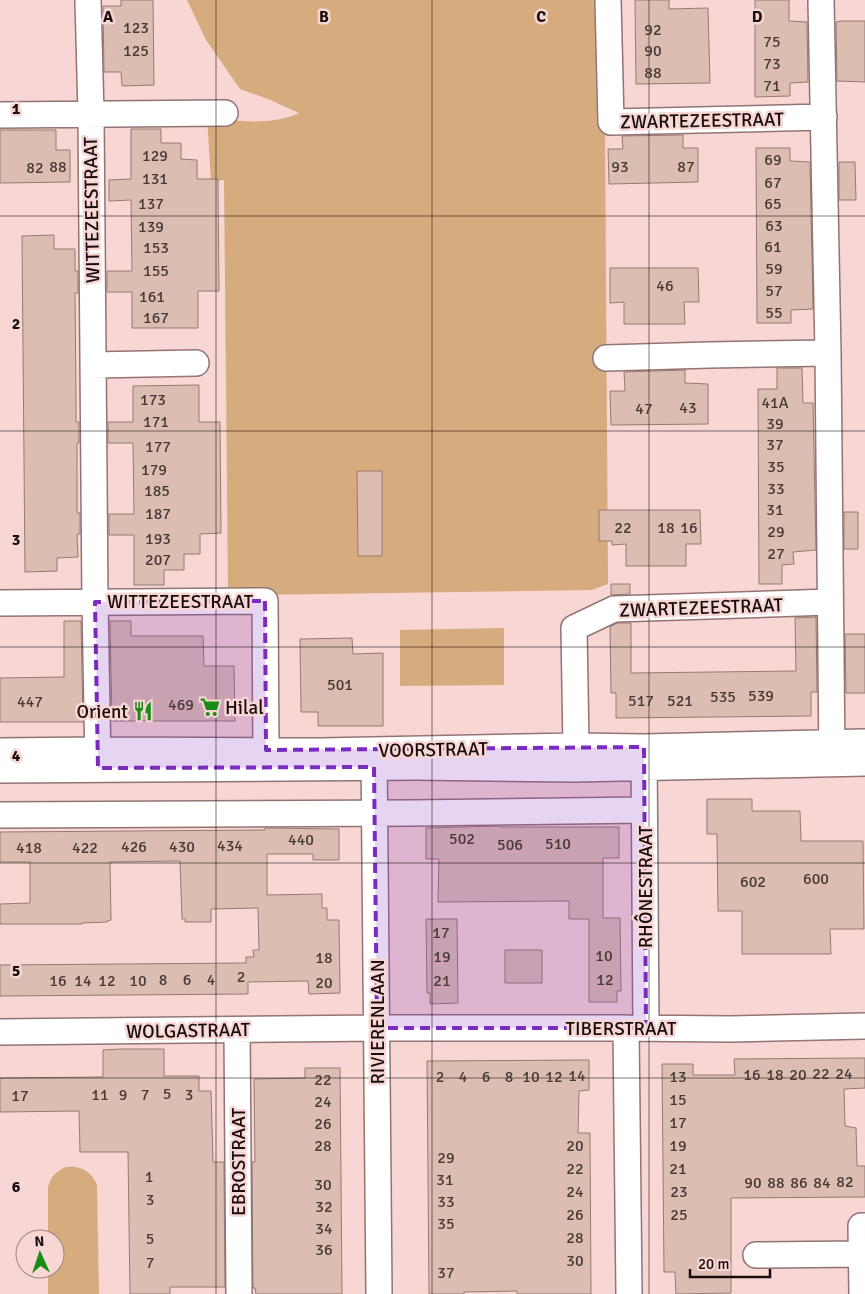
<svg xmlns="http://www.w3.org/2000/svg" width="865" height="1294" viewBox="0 0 865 1294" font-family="Signika,sans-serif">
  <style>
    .green { fill: #d6ac7e }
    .building { fill: #dbbeb1; stroke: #967b70 }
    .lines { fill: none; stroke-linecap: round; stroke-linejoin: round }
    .street-casing { stroke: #927473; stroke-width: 28 }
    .street { stroke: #fff; stroke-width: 25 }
    .marked { fill: #7b2cbf; fill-opacity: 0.2; stroke: #7b2cbf; stroke-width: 4; stroke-dasharray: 10 6; stroke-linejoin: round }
    .grid { fill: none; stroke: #180d0d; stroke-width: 1; stroke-opacity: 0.55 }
    .labels { text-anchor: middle; stroke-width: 5; stroke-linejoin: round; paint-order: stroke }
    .number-label { font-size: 16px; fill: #493936 }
    .street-label { font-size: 19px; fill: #180d0d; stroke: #f7d6d4 }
    .poi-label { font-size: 19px; fill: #180d0d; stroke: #f7d6d4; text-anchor: start }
    .grid-label { font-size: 16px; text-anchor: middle; font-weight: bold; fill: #180d0d; stroke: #f7d6d4; stroke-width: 5; stroke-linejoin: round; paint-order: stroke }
  </style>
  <rect width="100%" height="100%" fill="#f7d6d4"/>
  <path class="green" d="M187,0H607L605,126L608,584L592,590L248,595L244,591L228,587L224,180L211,182L207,117C236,121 271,126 299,113L268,99L240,89L206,40Z
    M504,628V685L400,686V630Z
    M66,1167C81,1165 92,1172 97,1185L99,1294H48V1269H55V1239H48V1188C50,1177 56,1171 66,1167Z"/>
  <path class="building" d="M121,0H153L154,85L122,86L121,72H104L103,6H121Z
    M635,0H669V9L708,8L710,83L636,84Z
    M755,0H789V21L807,22L808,82L790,83V96L755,97Z
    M841,21H865V82L837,81L836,22Z
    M131,129H161V143H181V159L197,160V179H218L219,291H198V328H132V292H107V271H132L131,200L109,201V180L131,179Z
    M0,130H56V150H70V182L0,183Z
    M683,135V148H698V182L609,184L608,149H623L622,136Z
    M756,148H790V161L810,162L813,309L791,310V323H757Z
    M839,162H855L856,200H839Z
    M54,235V249H75V271H78V293H75L76,400V422H79V443H77V513H80V534H77L78,557L57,558V571L25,572L22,236Z
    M610,268H698L699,302H684L685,324H624V302L610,303Z
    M777,368H802L803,403H813L816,550L793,552L794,564L782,565V584H759L758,389H777Z
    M685,370V383L708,384V424L611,425L610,391H625L624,372Z
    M199,385V422H220L221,533L200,534V554H184V570H164V585H134V535H109V514H134L133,443H108V422H133V386Z
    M357,471H382V556H358Z
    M599,510H700L701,544H686V566H626V544L612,545V541H599Z
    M844,512H858V549H844Z
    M611,584H630V594L611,595Z
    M816,617L817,692H811V716L616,718V693H611L610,627L617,623H631V673L796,671L795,618Z
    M64,621H81L83,722H0V678L64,677Z
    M110,621H131V636H203L204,666H234L235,721H112Z
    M845,634H865V693H846Z
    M352,638L353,654L383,653V726H318V712H301L300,639Z
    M707,799H752V811H800L801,841H863L864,929H830L831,954H742V911H718L717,834H707Z
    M499,826V827H619V858H603V918H620L621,991H617V1002H589V919H569V901L438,902L439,859H426V828Z
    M265,828L339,829V860H313V854H267V895L322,894V908H327V920H339L340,993L309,994L308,981L248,982V994L0,996V965L246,963V957H254L253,950H259L258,908L211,909V922H185V919H182L180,861L110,862L111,920L107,921V922L82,923V924H0V904L30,903V862H0V832L265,830Z
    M426,919H457L458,1003L430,1004V993H427Z
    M505,950H542V983H505Z
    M120,1049H164V1076H199V1091H211L213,1162H224L225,1287H170V1294H130L128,1152H80L79,1111L0,1112V1078L103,1077V1050Z
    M865,1058V1088L844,1089L845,1126L856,1128L857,1166H865V1197L731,1198V1293L676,1294L675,1272H664L662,1064H693V1075H735L734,1059Z
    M589,1060V1090L579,1091L578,1133H590L591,1294H517V1291L464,1292V1294H429L427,1061Z
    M305,1068H340L342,1294H256L255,1288H253L252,1162H255L254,1079L305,1078Z"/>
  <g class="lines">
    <defs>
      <path id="street" d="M88,0L91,114L95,602L98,766
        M608,0L611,122L824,117
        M821,0L828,353L832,759
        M0,115L225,113
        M606,358L709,355L828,353
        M93,365L196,363
        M0,603L265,601L266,750
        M576,746L574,628L614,609L830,602
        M0,751L98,750L322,751L576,746L644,747L865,742
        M644,751L646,1028
        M374,752L379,1294
        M0,770L416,767L574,769L865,763
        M0,815L413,813L644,810
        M626,1028L629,1294
        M237,1030L239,1294
        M0,1032L377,1028H626L730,1029L865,1026
        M756,1255L862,1254
        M862,1294L861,1226H865"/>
    </defs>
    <use href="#street" class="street-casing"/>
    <use href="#street" class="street"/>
  </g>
  <path class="marked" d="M265,601L266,750L644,747L646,1028H377L374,767L98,768L95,602Z"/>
  <path class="grid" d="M216,0V1294M432,0V1294M649,0V1294M0,216H865M0,431H865M0,647H865M0,863H865M0,1078H865"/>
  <defs>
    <symbol id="supermarket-bare" viewBox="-9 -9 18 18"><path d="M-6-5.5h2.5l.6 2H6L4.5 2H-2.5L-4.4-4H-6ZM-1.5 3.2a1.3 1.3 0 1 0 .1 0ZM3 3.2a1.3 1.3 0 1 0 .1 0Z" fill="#178d16" stroke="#f7d6d4" stroke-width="2.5" paint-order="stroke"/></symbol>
    <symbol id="restaurant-bare" viewBox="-9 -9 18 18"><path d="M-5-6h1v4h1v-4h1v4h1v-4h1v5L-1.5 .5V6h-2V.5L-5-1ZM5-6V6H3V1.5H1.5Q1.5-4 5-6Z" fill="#178d16" stroke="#f7d6d4" stroke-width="2.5" paint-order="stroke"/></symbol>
  </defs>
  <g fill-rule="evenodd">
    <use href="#supermarket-bare" x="196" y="693" width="28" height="28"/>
    <use href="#restaurant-bare" x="129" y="697" width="28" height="28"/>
  </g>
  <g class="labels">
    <g class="number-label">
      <text x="136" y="33">123</text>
      <text x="653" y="35">92</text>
      <text x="772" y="47">75</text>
      <text x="136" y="56">125</text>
      <text x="653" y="56">90</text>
      <text x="772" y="69">73</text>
      <text x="653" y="78">88</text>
      <text x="772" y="91">71</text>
      <text x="155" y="161">129</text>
      <text x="773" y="165">69</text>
      <text x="58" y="172">88</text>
      <text x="620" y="172">93</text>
      <text x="686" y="172">87</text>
      <text x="35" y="173">82</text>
      <text x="155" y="184">131</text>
      <text x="773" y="188">67</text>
      <text x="151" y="209">137</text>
      <text x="773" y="209">65</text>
      <text x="774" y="231">63</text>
      <text x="151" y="232">139</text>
      <text x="773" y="252">61</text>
      <text x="156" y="253">153</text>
      <text x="774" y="274">59</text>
      <text x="156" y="276">155</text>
      <text x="665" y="291">46</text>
      <text x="774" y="296">57</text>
      <text x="152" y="302">161</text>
      <text x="774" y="318">55</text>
      <text x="156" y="323">167</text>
      <text x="153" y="405">173</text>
      <text x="775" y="408">41A</text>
      <text x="688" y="413">43</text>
      <text x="644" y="414">47</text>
      <text x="156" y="427">171</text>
      <text x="775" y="429">39</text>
      <text x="775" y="450">37</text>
      <text x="158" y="452">177</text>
      <text x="776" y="472">35</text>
      <text x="154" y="475">179</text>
      <text x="776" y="494">33</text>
      <text x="157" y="496">185</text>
      <text x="775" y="515">31</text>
      <text x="158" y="519">187</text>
      <text x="623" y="533">22</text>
      <text x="666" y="533">18</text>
      <text x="689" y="533">16</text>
      <text x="776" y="537">29</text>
      <text x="158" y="544">193</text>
      <text x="776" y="559">27</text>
      <text x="158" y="565">207</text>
      <text x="340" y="690">501</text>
      <text x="761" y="701">539</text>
      <text x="723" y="702">535</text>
      <text x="641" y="706">517</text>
      <text x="680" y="706">521</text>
      <text x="30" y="707">447</text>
      <text x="181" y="710">469</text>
      <text x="462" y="844">502</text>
      <text x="301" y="845">440</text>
      <text x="558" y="849">510</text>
      <text x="510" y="850">506</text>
      <text x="230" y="851">434</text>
      <text x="134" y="852">426</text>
      <text x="182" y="852">430</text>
      <text x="29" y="853">418</text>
      <text x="85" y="853">422</text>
      <text x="816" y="884">600</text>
      <text x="753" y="887">602</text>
      <text x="441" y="938">17</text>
      <text x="604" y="961">10</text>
      <text x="442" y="962">19</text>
      <text x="324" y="963">18</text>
      <text x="241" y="982">2</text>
      <text x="163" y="985">8</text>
      <text x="187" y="985">6</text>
      <text x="211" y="985">4</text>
      <text x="605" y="985">12</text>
      <text x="58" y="986">16</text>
      <text x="83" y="986">14</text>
      <text x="107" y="986">12</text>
      <text x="138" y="986">10</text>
      <text x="442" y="986">21</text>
      <text x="324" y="988">20</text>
      <text x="821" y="1079">22</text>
      <text x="844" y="1079">24</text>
      <text x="752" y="1080">16</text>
      <text x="775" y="1080">18</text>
      <text x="798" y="1080">20</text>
      <text x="577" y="1081">14</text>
      <text x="440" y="1082">2</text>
      <text x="463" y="1082">4</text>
      <text x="486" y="1082">6</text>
      <text x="509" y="1082">8</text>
      <text x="531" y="1082">10</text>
      <text x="554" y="1082">12</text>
      <text x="678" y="1082">13</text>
      <text x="323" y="1085">22</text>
      <text x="167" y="1099">5</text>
      <text x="100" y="1100">11</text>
      <text x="123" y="1100">9</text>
      <text x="145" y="1100">7</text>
      <text x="189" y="1100">3</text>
      <text x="20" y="1101">17</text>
      <text x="678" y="1105">15</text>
      <text x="323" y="1107">24</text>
      <text x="678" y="1128">17</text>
      <text x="323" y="1129">26</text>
      <text x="323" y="1151">28</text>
      <text x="575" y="1151">20</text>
      <text x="678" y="1151">19</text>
      <text x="446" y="1163">29</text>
      <text x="575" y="1174">22</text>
      <text x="678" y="1174">21</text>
      <text x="149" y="1182">1</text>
      <text x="445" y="1185">31</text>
      <text x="845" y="1187">82</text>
      <text x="753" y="1188">90</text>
      <text x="776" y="1188">88</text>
      <text x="799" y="1188">86</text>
      <text x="822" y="1188">84</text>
      <text x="323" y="1190">30</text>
      <text x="575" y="1197">24</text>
      <text x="679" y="1197">23</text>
      <text x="150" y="1205">3</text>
      <text x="446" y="1207">33</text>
      <text x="324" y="1212">32</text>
      <text x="575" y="1220">26</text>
      <text x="679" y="1220">25</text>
      <text x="446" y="1229">35</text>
      <text x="324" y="1234">34</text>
      <text x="575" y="1243">28</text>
      <text x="150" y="1244">5</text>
      <text x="324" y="1255">36</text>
      <text x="575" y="1266">30</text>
      <text x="150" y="1268">7</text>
      <text x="446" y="1278">37</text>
    </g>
    <g class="street-label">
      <text transform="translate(702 120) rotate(-1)" y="7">ZWARTEZEESTRAAT</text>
      <text transform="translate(91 210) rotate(-91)" y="7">WITTEZEESTRAAT</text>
      <text x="180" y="608">WITTEZEESTRAAT</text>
      <text transform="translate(701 607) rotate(-2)" y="7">ZWARTEZEESTRAAT</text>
      <text transform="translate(433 749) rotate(-1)" y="7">VOORSTRAAT</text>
      <text transform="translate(645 887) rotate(-90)" y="7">RHÔNESTRAAT</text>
      <text transform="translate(377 1022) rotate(-90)" y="7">RIVIERENLAAN</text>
      <text x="621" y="1035">TIBERSTRAAT</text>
      <text transform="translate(188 1030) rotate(-1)" y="7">WOLGASTRAAT</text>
      <text transform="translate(238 1162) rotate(-90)" y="7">EBROSTRAAT</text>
    </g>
    <g class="poi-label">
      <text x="225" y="714">Hilal</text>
      <text x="128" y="718" text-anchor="end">Orient</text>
    </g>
  </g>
  <g class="grid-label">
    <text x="108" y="22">A</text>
    <text x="324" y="22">B</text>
    <text x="541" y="22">C</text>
    <text x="757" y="22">D</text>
    <text x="16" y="114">1</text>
    <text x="16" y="329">2</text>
    <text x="16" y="545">3</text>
    <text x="16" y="761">4</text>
    <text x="16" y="976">5</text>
    <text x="16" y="1192">6</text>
  </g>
  <g transform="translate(40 1254) rotate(357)"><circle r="24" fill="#f7d6d4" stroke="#9e8684"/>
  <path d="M0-4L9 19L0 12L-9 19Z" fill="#178d16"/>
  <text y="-8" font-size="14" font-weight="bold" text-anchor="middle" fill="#180d0d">N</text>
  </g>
  <path d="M690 1269v8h80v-8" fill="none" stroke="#180d0d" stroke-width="2.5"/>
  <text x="698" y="1269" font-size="15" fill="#180d0d" stroke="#f7d6d4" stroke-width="4" paint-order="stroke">20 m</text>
</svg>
